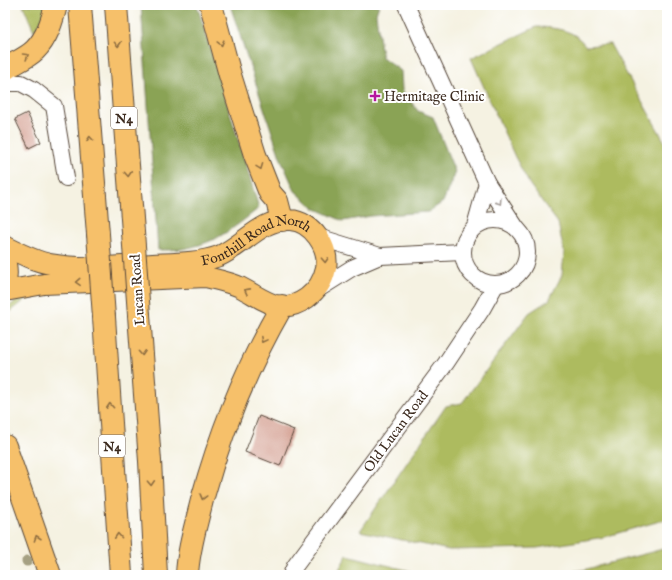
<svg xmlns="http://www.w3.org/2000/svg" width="672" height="580" viewBox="0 0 672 580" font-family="'IM FELL English',serif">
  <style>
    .green { fill: #adbb5e; stroke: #74723e }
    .forest { fill: #8aa355; stroke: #62663a }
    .building { fill: #d09787 }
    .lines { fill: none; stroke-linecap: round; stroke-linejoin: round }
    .minor-casing { stroke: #57483b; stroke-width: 18 }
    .major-casing { stroke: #57483b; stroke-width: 22 }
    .highway-casing { stroke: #57483b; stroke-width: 24 }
    .minor { stroke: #fff; stroke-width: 16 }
    .major { stroke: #f6c06b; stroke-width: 20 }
    .highway { stroke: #f6c06b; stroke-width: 22 }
    .highway-bridge-casing { stroke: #57483b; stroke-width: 24; stroke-linecap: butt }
    .highway-bridge { stroke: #f6c06b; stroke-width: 22 }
    .tree { fill: #a5a082 }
    .oneway { stroke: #8f6e41 }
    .oneway2 { stroke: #a79f9a }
    .poi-dot { fill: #b5179e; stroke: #fff; stroke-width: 1.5 }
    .labels { text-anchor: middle; stroke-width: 4; stroke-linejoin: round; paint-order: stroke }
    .shield { fill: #fff; stroke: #766a62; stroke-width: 1 }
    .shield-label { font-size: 13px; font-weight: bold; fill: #3b2a1e }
    .poi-label { font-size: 14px; fill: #3b2a1e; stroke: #fff; text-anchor: start }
    .street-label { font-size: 14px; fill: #3b2a1e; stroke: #fff }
  </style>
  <rect width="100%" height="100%" fill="#fff"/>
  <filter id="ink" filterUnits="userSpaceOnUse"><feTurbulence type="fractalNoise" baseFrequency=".025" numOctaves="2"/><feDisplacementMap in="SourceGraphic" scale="8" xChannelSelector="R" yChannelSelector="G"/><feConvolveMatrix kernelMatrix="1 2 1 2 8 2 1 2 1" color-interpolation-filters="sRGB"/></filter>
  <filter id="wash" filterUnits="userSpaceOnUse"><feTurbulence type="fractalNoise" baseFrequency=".012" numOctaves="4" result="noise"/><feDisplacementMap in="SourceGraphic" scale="16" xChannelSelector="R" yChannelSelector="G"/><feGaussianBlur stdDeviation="0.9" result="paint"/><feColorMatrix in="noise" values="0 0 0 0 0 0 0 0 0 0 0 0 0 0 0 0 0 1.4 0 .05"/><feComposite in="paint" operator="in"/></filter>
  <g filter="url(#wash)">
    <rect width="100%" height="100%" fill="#f5f2e2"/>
    <path class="green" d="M23,5H47L41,21L34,31Z
      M536,27C549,27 566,29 576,36C580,39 583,43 586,46L610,44L667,146V519L604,537L537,548L449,550L360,531L446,406L462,403L529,313L549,300L562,275L564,252L558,223L530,185L515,157L471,58Z
      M46,292L25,300L5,316V310C19,297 27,295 46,292Z
      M667,548V575H542L583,570Z
      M347,555L426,575H336Z"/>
    <path class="forest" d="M141,5H197L259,208C239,224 219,241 192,247C181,250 170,250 158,250Z
      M230,5H379L376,14L382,57L401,71L402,90L418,111L433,117L455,172L443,202L428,212L371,216L343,221L314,208L295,191L280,157Z"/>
    <g id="blocks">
      <path class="building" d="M27,113L41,142L29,148L15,119Z
        M259,416L294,430L280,466L245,452Z"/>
    </g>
  </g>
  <g filter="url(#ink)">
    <use href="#blocks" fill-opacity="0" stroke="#57483b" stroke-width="1"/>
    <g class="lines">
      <defs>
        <g id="minor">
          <path d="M406,5L487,183"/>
          <path d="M5,83H21L34,90L54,106L66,178"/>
          <circle cx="495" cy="252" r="32"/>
          <path d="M475,226L487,183L515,226"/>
          <path d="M318,237L380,256"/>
          <path d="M317,290L352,268L380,256L462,252"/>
          <path id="s1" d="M291,575L295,566L318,535L446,363L482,309L496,284"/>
        </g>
        <g id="major">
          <path id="s2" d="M5,246C19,253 34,261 50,264C84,270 118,266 153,264C173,263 200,263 219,256C243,246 262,218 290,220C312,221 330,248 326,268C323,282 317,290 307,298C280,317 264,299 240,287C229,282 218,280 206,277L44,284L5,291"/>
          <path d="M5,259C7,267 8,276 5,285"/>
        </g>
        <path id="highway" d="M80,5L98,234
          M116,5L133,232
          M211,5L230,75L255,155L270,193L277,201L282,220
          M5,69C14,63 27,58 35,50C47,38 52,21 56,5
          M139,315L150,461L156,575
          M104,317L121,575
          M5,446L50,575
          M187,575C188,550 196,525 202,500C221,431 246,368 282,306"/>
      </defs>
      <use href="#minor" class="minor-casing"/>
      <use href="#major" class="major-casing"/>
      <use href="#highway" class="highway-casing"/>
      <use href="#minor" class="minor"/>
      <use href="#major" class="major"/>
      <use href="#highway" class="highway"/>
      <defs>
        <path id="highway-bridge" d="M133,232L139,315
          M98,234L104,317"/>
      </defs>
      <use href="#highway-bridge" class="highway-bridge-casing"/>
      <use href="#highway-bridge" class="highway-bridge"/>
    </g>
    <circle class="tree" cx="27" cy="561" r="5.5"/>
    <defs><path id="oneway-chevron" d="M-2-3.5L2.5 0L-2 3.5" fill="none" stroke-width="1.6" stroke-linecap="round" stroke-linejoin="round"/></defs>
    <g class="oneway">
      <use href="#oneway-chevron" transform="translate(221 43) rotate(75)"/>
      <use href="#oneway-chevron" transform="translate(118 44) rotate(86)"/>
      <use href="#oneway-chevron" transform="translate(26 56) rotate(-31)"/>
      <use href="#oneway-chevron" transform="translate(90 139) rotate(-95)"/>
      <use href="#oneway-chevron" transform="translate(260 167) rotate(69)"/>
      <use href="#oneway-chevron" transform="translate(128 174) rotate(86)"/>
      <use href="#oneway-chevron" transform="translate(325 260) rotate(87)"/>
      <use href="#oneway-chevron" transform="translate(78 282) rotate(177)"/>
      <use href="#oneway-chevron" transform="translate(247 291) rotate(-152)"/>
      <use href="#oneway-chevron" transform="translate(263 340) rotate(118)"/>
      <use href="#oneway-chevron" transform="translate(142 353) rotate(86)"/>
      <use href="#oneway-chevron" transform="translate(110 406) rotate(-94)"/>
      <use href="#oneway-chevron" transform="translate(151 483) rotate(87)"/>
      <use href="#oneway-chevron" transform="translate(203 497) rotate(105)"/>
      <use href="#oneway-chevron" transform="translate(118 536) rotate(-94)"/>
      <use href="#oneway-chevron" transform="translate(37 538) rotate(-109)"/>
    </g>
    <use class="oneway2" href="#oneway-chevron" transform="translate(499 202) rotate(57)"/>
  </g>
  <path class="poi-dot" d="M373 90h4v4h4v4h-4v4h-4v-4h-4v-4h4z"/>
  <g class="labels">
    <g class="shield">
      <rect x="111" y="107" width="26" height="22" rx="3"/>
      <rect x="99" y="435" width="26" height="22" rx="3"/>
    </g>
    <g class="shield-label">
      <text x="124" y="123">N4</text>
      <text x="112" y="451">N4</text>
    </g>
    <g class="poi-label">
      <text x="384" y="101">Hermitage Clinic</text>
    </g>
    <g class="street-label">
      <text dy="5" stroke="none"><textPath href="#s2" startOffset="261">Fonthill Road North</textPath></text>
      <text transform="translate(137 290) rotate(-94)" y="5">Lucan Road</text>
      <text dy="5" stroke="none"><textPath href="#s1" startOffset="178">Old Lucan Road</textPath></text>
    </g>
  </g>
  <rect width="672" height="580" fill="none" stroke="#fff" stroke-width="20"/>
</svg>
